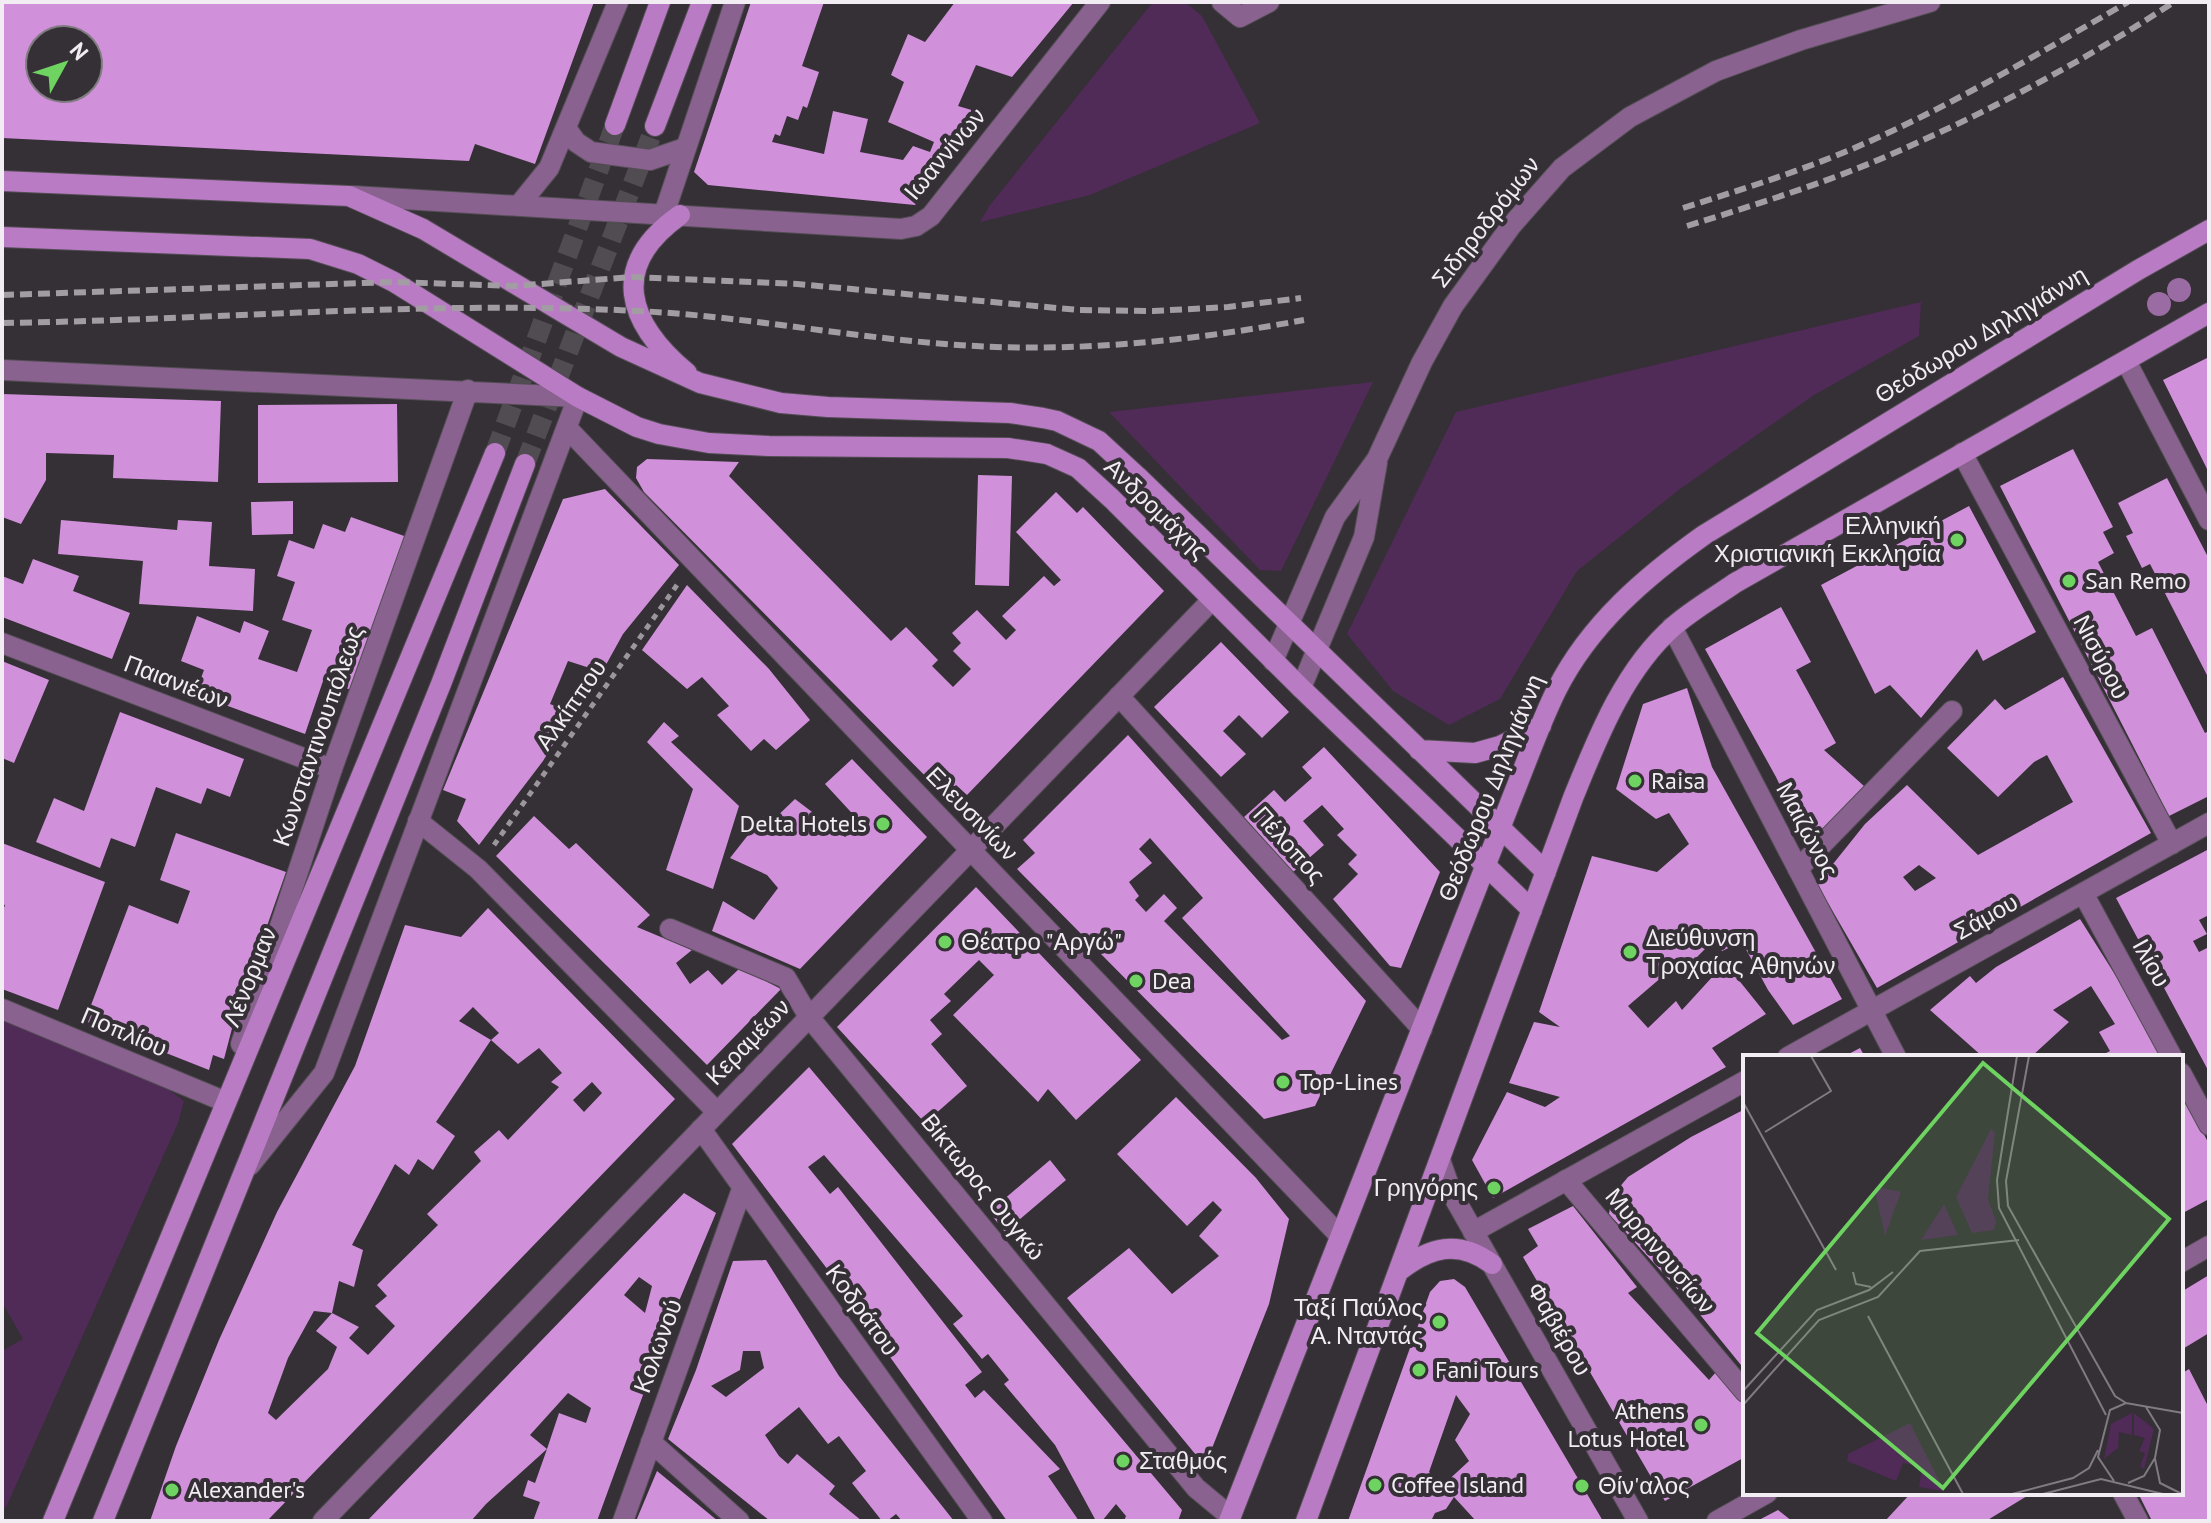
<svg xmlns="http://www.w3.org/2000/svg" width="2211" height="1523" viewBox="0 0 2211 1523" font-family="'PT Sans',sans-serif">
  <style>
    .green { fill: #502b57 }
    .building { fill: #d091da; fill-rule: evenodd }
    .lines { fill: none; stroke-linecap: round; stroke-linejoin: round }
    .secondary-tunnel { stroke: #514c52; stroke-width: 20; stroke-dasharray: 20 10; stroke-linecap: butt }
    .service-casing { stroke: #534d54; stroke-width: 22 }
    .pedestrian-casing { stroke: #534d54; stroke-width: 22 }
    .minor-casing { stroke: #534d54; stroke-width: 22 }
    .tertiary-casing { stroke: #534d54; stroke-width: 22 }
    .secondary-casing { stroke: #534d54; stroke-width: 22 }
    .path { stroke: #9b969c; stroke-width: 5; stroke-dasharray: 6 6; stroke-linecap: butt }
    .service { stroke: #89628f; stroke-width: 20 }
    .pedestrian { stroke: #89628f; stroke-width: 20 }
    .minor { stroke: #89628f; stroke-width: 20 }
    .tertiary { stroke: #89628f; stroke-width: 20 }
    .secondary { stroke: #b97bc4; stroke-width: 20 }
    .rail { stroke: #a29da3; stroke-width: 6; stroke-dasharray: 12 6; stroke-linecap: butt }
    .tree { fill: #9b6ca3 }
    .poi-dot { fill: #6ed361; stroke: #352f36; stroke-width: 3 }
    .labels { text-anchor: middle; stroke-width: 8; stroke-linejoin: round; paint-order: stroke }
    .street-label { font-size: 24px; fill: #f1edf2; stroke: #352f36 }
    .poi-label { font-size: 24px; fill: #f1edf2; stroke: #352f36; text-anchor: start }
    .inset-road { fill: none; stroke: #807b81; stroke-width: 2 }
    .view { fill: #6ed361; fill-opacity: 0.15; stroke: #6ed361; stroke-width: 4 }
    .inset-edge { fill: none; stroke: #f1edf2; stroke-width: 4 }
  </style>
  <rect width="100%" height="100%" fill="#352f36"/>
  <path class="green" d="M1153,2H1185L1202,16L1260,123L1090,195L980,222L990,205Z
    M1921,302L1919,336L1814,395L1680,489L1577,571L1500,699L1449,725L1393,691L1347,634L1456,412Z
    M1373,382L1281,571L1260,570L1109,412Z
    M2,1017L154,1079L184,1101L178,1123L7,1505L2,1510V1351L23,1339L2,1302Z"/>
  <path class="building" d="M2,2H594L535,164L475,144L469,161L2,138ZM40,40H88V88H40Z
    M751,2H824L802,66L819,72L807,108L803,106L798,120L787,116L780,136L775,134L772,142L824,154L833,111L868,119L860,152L903,160L913,146L930,152L934,142L888,122L904,82L891,75L908,34L925,42L955,2H1074L1012,77L976,65L958,106L985,114L915,205L708,185L694,172Z
    M2209,357V473L2163,380Z
    M2,394L221,401L218,482L113,478L114,455L46,453V480L21,524L2,517Z
    M397,404L398,482L258,483V405Z
    M2073,449L2113,527L2103,532L2114,553L2098,562L2136,636L2152,628L2205,733L2209,731V796L2169,816L2000,486Z
    M647,459L739,462L729,476L891,641L906,627L938,660L932,666L953,687L971,669L953,651L961,643L952,633L977,610L1006,640L1016,630L1002,616L1044,576L1054,586L1061,580L1016,532L1056,492L1077,513L1083,507L1164,591L967,795L956,785L945,796L644,492L636,478L637,467Z
    M978,475L1012,476L1009,586L975,585Z
    M2167,478L2209,559V679L2150,564L2142,568L2126,536L2133,533L2118,503Z
    M605,489L679,565L623,634L602,672L568,661L550,704L572,713L543,761L479,845L457,821L466,799L443,790L563,499Z
    M293,501V534L252,535L251,502Z
    M1969,506L2036,632L1983,661L1977,649L1921,718L1890,685L1875,694L1821,585Z
    M351,517L407,537L352,690L323,681L305,734L195,694L204,670L181,661L197,616L240,633L244,621L269,631L258,659L297,672L312,630L282,620L295,582L277,576L289,540L314,549L323,524L345,532Z
    M61,520L177,530L178,520L212,522L209,566L255,569L253,611L139,604L143,561L58,554Z
    M33,559L79,576L73,591L130,613L112,659L2,617V576L23,584Z
    M687,585L769,669L810,720L776,750L764,739L751,751L717,715L729,706L702,677L687,689L642,650Z
    M1781,607L1811,662L1796,670L1836,743L1824,750L1864,786L1809,847L1776,777L1705,649Z
    M1221,642L1289,712L1262,738L1239,715L1223,731L1246,754L1221,777L1154,707Z
    M2,661L49,680L14,763L2,758Z
    M2063,677L2151,833L1877,988L1817,884L1865,824L1907,785L1978,855L2073,802L2047,755L2034,762L1998,797L1947,748L1995,699L2005,710ZM1919,865L1936,878L1915,891L1903,877Z
    M1687,688L1712,767L1842,999L1793,1025L1768,990L1742,942L1722,951L1715,939L1688,966L1670,970L1628,1006L1648,1028L1676,1001L1682,1010L1725,963L1766,1014L1712,1048L1726,1067L1493,1198L1472,1160L1507,1092L1545,1107L1560,1097L1509,1083L1534,1022L1560,1027L1539,1012L1592,856L1657,872L1689,844L1669,813L1656,819L1616,789L1643,704Z
    M120,712L244,759L230,797L207,788L201,804L156,787L135,847L111,838L100,868L36,842L54,798L84,811Z
    M664,722L679,736L671,742L739,806L713,889L666,870L693,789L647,742Z
    M1128,735L1366,1001L1315,1106L1264,1119L1017,869L1035,853L1023,840ZM1150,838L1203,898L1182,918L1290,1036L1282,1040L1164,921L1177,908L1164,894L1146,912L1135,900L1139,896L1129,882L1152,863L1139,849Z
    M1324,747L1440,872L1401,968L1390,966L1333,899L1358,874L1348,864L1357,855L1337,835L1344,829L1322,805L1303,821L1324,845L1293,872L1244,817L1274,790L1285,802L1312,778L1302,767Z
    M852,759L927,837L800,969L712,931L723,901L754,920L778,888L767,875L730,858L763,816L770,823L795,799L845,837L861,823L825,784Z
    M534,816L569,849L576,843L650,915L637,927L692,950L676,963L690,984L708,970L722,985L740,968L781,989L707,1065L496,856Z
    M176,833L286,872L235,1017L224,1059L213,1055L209,1070L85,1021L129,905L178,924L190,891L160,880Z
    M2,843L105,882L58,1010L2,989V913L5,905L2,904Z
    M2209,849V915L2199,920L2207,934L2193,941L2199,952L2209,947V1072L2116,898Z
    M976,887L1141,1060L1076,1120L1048,1089L1038,1102L953,1015L994,975L979,960L944,994L951,1001L930,1020L942,1034L931,1044L967,1086L925,1123L837,1027Z
    M488,908L675,1099L267,1521H150L176,1446L219,1340L277,1212L355,1066L405,925L461,937ZM473,1007L499,1033L491,1040L518,1064L539,1048L562,1073L551,1082L559,1087L508,1140L499,1130L474,1152L481,1161L427,1214L438,1225L377,1285L387,1296L375,1306L395,1326L368,1355L349,1338L359,1327L332,1313L316,1331L337,1347L328,1369L276,1420L268,1413L288,1358L314,1311L332,1313L339,1281L354,1287L363,1250L352,1245L395,1164L409,1175L418,1159L433,1170L455,1136L436,1122L491,1040L459,1021ZM592,1082L602,1093L584,1112L573,1100Z
    M2080,919L2138,1011L2163,1057H2098L2110,1051L2099,1032L2115,1024L2091,986L2053,1010L2069,1022L2031,1057H1983L1930,1010L1970,976L1976,983L1996,967Z
    M1860,1048L1865,1057H1843Z
    M809,1067L1182,1510L1178,1521H1124L1126,1516L1116,1504L1102,1521H1096L1055,1445L1004,1384L1009,1380L988,1354L982,1359L953,1324L963,1316L824,1155L808,1167L830,1194L838,1187L982,1372L965,1385L975,1398L984,1390L1060,1469L1048,1476L1079,1521H1007L828,1270L732,1144Z
    M2181,1091L2209,1144V1199L2181,1214V1139L2184,1137L2181,1132Z
    M1176,1097L1256,1178L1289,1219L1269,1304L1205,1466L1067,1298L1129,1248L1172,1294L1219,1256L1199,1236L1222,1210L1213,1201L1187,1226L1117,1154Z
    M1745,1109L1744,1221L1745,1370L1693,1306L1609,1214L1612,1196L1628,1177L1691,1137Z
    M1050,1160L1066,1180L1005,1232L989,1212Z
    M684,1193L716,1213L666,1332L597,1521H533L540,1502L523,1496L528,1480L535,1483L547,1449L486,1504L471,1521H367ZM639,1277L652,1286L645,1313L624,1295ZM568,1393L591,1408L586,1423L559,1413L547,1449L530,1435Z
    M1573,1206L1637,1287L1628,1293L1709,1380L1716,1372L1745,1406V1457L1665,1501L1523,1257L1538,1246L1528,1229Z
    M766,1260L839,1376L954,1521H902L896,1514L887,1521H882L852,1483L866,1471L839,1436L828,1444L799,1407L765,1435L779,1456L788,1464L797,1454L835,1486L829,1494L862,1521H770L668,1439L696,1370L733,1261ZM743,1351H760L764,1368L726,1397L711,1386L740,1370Z
    M2209,1275V1333L2181,1350V1292Z
    M1454,1279L1465,1287L1603,1521H1476L1454,1497L1446,1509L1435,1513L1431,1521H1348L1430,1292L1440,1281ZM1456,1395L1470,1414L1455,1440L1469,1461L1443,1485L1429,1472Z
    M2189,1369L2209,1408V1521H2152L2138,1493H2181V1374Z
    M657,1471L718,1521H636Z
    M1911,1493H2032L1986,1521H1885Z
    M1778,1510L1792,1521H1757Z"/>
  <g class="lines">
    <path class="secondary-tunnel" d="M495,453L615,125
      M525,464L655,126"/>
    <defs>
      <path id="service" d="M1119,696L1422,1029
        M1798,869L1952,711
        M670,929L786,978L809,1017
        M1566,1180L1745,1392
        M651,1442L739,1521"/>
      <path id="pedestrian" d="M2,1009L226,1102"/>
      <path id="minor" d="M1222,2L1240,17L1269,2
        M2126,361L2209,520
        M567,428L1340,1236
        M1962,453L2172,844
        M1672,627L1896,1057
        M2,643L332,769
        M418,821L478,869L717,1112
        M2083,893L2172,1057
        M809,1017L1196,1488L1231,1517
        M1788,1057L2209,823
        M2181,1073L2209,1125
        M701,1129L982,1521
        M1440,1160L1452,1194L1638,1521
        M1473,1232L1745,1081
        M2181,1262L2209,1246
        M2123,1493L2138,1521
        M323,1521L1212,600
        M623,1521L742,1189
        M1717,1521L1767,1493"/>
      <path id="tertiary" d="M566,128L576,142L591,152L650,160L685,148
        M353,196L901,229L916,226L931,216L1100,2
        M519,205L549,168L618,2
        M664,214L735,2
        M2,370L578,397L324,1073L250,1165
        M1273,661L1335,517L1377,459L1422,362L1453,306L1511,226L1562,168L1630,117L1716,71L1801,40L1930,2
        M1301,688L1364,537L1377,463
        M241,1044L332,769L468,390"/>
      <path id="secondary" d="M615,125L660,2
        M655,126L702,2
        M2,181L349,196L423,229L621,347L700,383L781,403L828,407L1010,413L1043,418L1057,421L1099,441L1137,476L1546,872
        M680,215C608,266 627,323 687,373
        M2,237L310,249L358,264L394,282L578,397L637,427L659,434L709,443L769,446L1008,448L1047,454L1078,468L1112,499L1301,688L1532,910
        M1419,750L1475,753L1500,746L1541,726
        M1399,1271C1430,1247 1458,1239 1492,1264
        M53,1521L495,453
        M103,1521L441,684L525,464
        M1229,1521L1528,757C1537,734 1546,711 1557,689C1590,624 1645,577 1704,535L2138,270L2209,230
        M1306,1521L1573,798C1597,739 1624,669 1674,626C1692,610 1715,597 1735,583L2209,313"/>
    </defs>
    <use href="#service" class="service-casing"/>
    <use href="#pedestrian" class="pedestrian-casing"/>
    <use href="#minor" class="minor-casing"/>
    <use href="#tertiary" class="tertiary-casing"/>
    <use href="#secondary" class="secondary-casing"/>
    <path class="path" d="M494,845L677,585"/>
    <use href="#service" class="service"/>
    <use href="#pedestrian" class="pedestrian"/>
    <use href="#minor" class="minor"/>
    <use href="#tertiary" class="tertiary"/>
    <use href="#secondary" class="secondary"/>
    <path class="rail" d="M1683,208C1746,188 1808,169 1868,142C1958,102 2043,51 2128,2
      M1687,226C1751,206 1816,186 1878,160C1981,116 2081,63 2174,2
      M2,295L394,282L514,286L632,277L797,284L1079,310L1153,311L1228,307L1301,298
      M2,323C213,320 427,300 638,311C741,316 842,336 945,344C1066,354 1185,342 1304,320"/>
  </g>
  <g class="tree">
    <circle cx="2179" cy="290" r="12"/>
    <circle cx="2159" cy="304" r="12"/>
  </g>
  <g class="poi-dot">
    <circle cx="1957" cy="540" r="8"/>
    <circle cx="2069" cy="581" r="8"/>
    <circle cx="1635" cy="781" r="8"/>
    <circle cx="883" cy="824" r="8"/>
    <circle cx="945" cy="942" r="8"/>
    <circle cx="1630" cy="952" r="8"/>
    <circle cx="1136" cy="981" r="8"/>
    <circle cx="1283" cy="1082" r="8"/>
    <circle cx="1494" cy="1188" r="8"/>
    <circle cx="1439" cy="1322" r="8"/>
    <circle cx="1419" cy="1370" r="8"/>
    <circle cx="1701" cy="1425" r="8"/>
    <circle cx="1123" cy="1461" r="8"/>
    <circle cx="1375" cy="1485" r="8"/>
    <circle cx="1582" cy="1486" r="8"/>
    <circle cx="172" cy="1490" r="8"/>
  </g>
  <g class="labels">
    <g class="street-label">
      <text transform="translate(945 154) rotate(-50)" y="8">Ιωαννίνων</text>
      <text transform="translate(1486 222) rotate(-52)" y="8">Σιδηροδρόμων</text>
      <text transform="translate(1981 335) rotate(-31)" y="8">Θεόδωρου Δηληγιάννη</text>
      <text transform="translate(1156 509) rotate(44)" y="8">Ανδρομάχης</text>
      <text transform="translate(2101 657) rotate(62)" y="8">Νισύρου</text>
      <text transform="translate(176 682) rotate(21)" y="8">Παιανιέων</text>
      <text transform="translate(571 705) rotate(-55)" y="8">Αλκίππου</text>
      <text transform="translate(318 736) rotate(-71)" y="8">Κωνσταντινουπόλεως</text>
      <text transform="translate(1491 788) rotate(-68)" y="8">Θεόδωρου Δηληγιάννη</text>
      <text transform="translate(972 814) rotate(46)" y="8">Ελευσινίων</text>
      <text transform="translate(1807 830) rotate(62)" y="8">Μαιζώνος</text>
      <text transform="translate(1289 845) rotate(48)" y="8">Πέλοπος</text>
      <text transform="translate(1986 917) rotate(-29)" y="8">Σάμου</text>
      <text transform="translate(2151 963) rotate(61)" y="8">Ιλίου</text>
      <text transform="translate(250 977) rotate(-68)" y="8">Λένορμαν</text>
      <text transform="translate(124 1032) rotate(23)" y="8">Ποπλίου</text>
      <text transform="translate(748 1042) rotate(-46)" y="8">Κεραμέων</text>
      <text transform="translate(983 1187) rotate(51)" y="8">Βίκτωρος Ουγκώ</text>
      <text transform="translate(1660 1251) rotate(50)" y="8">Μυρρινουσίων</text>
      <text transform="translate(862 1310) rotate(54)" y="8">Κοδράτου</text>
      <text transform="translate(1559 1329) rotate(60)" y="8">Φαβιέρου</text>
      <text transform="translate(658 1346) rotate(-70)" y="8">Κολωνού</text>
    </g>
    <g class="poi-label">
      <text x="1941" y="534" text-anchor="end">Ελληνική<tspan x="1941" dy="28">Χριστιανική Εκκλησία</tspan></text>
      <text x="2085" y="589">San Remo</text>
      <text x="1651" y="789">Raisa</text>
      <text x="867" y="832" text-anchor="end">Delta Hotels</text>
      <text x="1646" y="946">Διεύθυνση<tspan x="1646" dy="28">Τροχαίας Αθηνών</tspan></text>
      <text x="961" y="950">Θέατρο "Αργώ"</text>
      <text x="1152" y="989">Dea</text>
      <text x="1299" y="1090">Top-Lines</text>
      <text x="1478" y="1196" text-anchor="end">Γρηγόρης</text>
      <text x="1423" y="1316" text-anchor="end">Ταξί Παύλος<tspan x="1423" dy="28">Α. Νταντάς</tspan></text>
      <text x="1435" y="1378">Fani Tours</text>
      <text x="1685" y="1419" text-anchor="end">Athens<tspan x="1685" dy="28">Lotus Hotel</tspan></text>
      <text x="1139" y="1469">Σταθμός</text>
      <text x="1391" y="1493">Coffee Island</text>
      <text x="1598" y="1494">Θίν'αλος</text>
      <text x="188" y="1498">Alexander's</text>
    </g>
  </g>
  <g transform="translate(1743 1055)">
    <rect width="440" height="440" fill="#352f36"/>
    <path d="M248,74L252,78L245,144L253,166L251,175L229,178L213,142ZM139,133L158,137L142,181L132,136ZM201,149L215,180L178,185ZM389,358V380L376,377L375,393L361,404L368,369ZM391,358L411,374L401,414L397,411L402,398L396,396L402,383L391,380ZM167,368L199,431V436L176,432L179,412L160,408L153,426L104,406L105,399Z" fill="#502b57"/>
    <path class="inset-road" d="M274,1L254,125L256,153L363,360M286,1L263,126L265,151L372,341L383,348M0,47L93,215M22,77L88,36L68,1M110,217L113,229L128,232M125,261L220,439M0,336L74,255L126,235L150,217M0,350L76,265L135,242L177,196L276,185M412,404L417,428L439,439M371,426L355,402L367,355L383,348L440,358M385,428L401,421L412,403L417,375L403,352M269,439L330,423L346,413L355,395M300,439L358,424L420,439"/>
    <path class="view" d="M240,8L426,164L200,433L14,278Z"/>
    <rect width="440" height="440" class="inset-edge"/>
  </g>
  <rect width="2211" height="1523" fill="none" stroke="#f1edf2" stroke-width="8"/>
  <g transform="translate(64 64) rotate(50)"><circle r="38" fill="#352f36" stroke="#807b81" stroke-width="2"/>
  <path d="M0-6L14 30L0 20L-14 30Z" fill="#6ed361"/>
  <text y="-12" font-size="22" font-weight="bold" text-anchor="middle" fill="#f1edf2">N</text>
  </g>
</svg>
